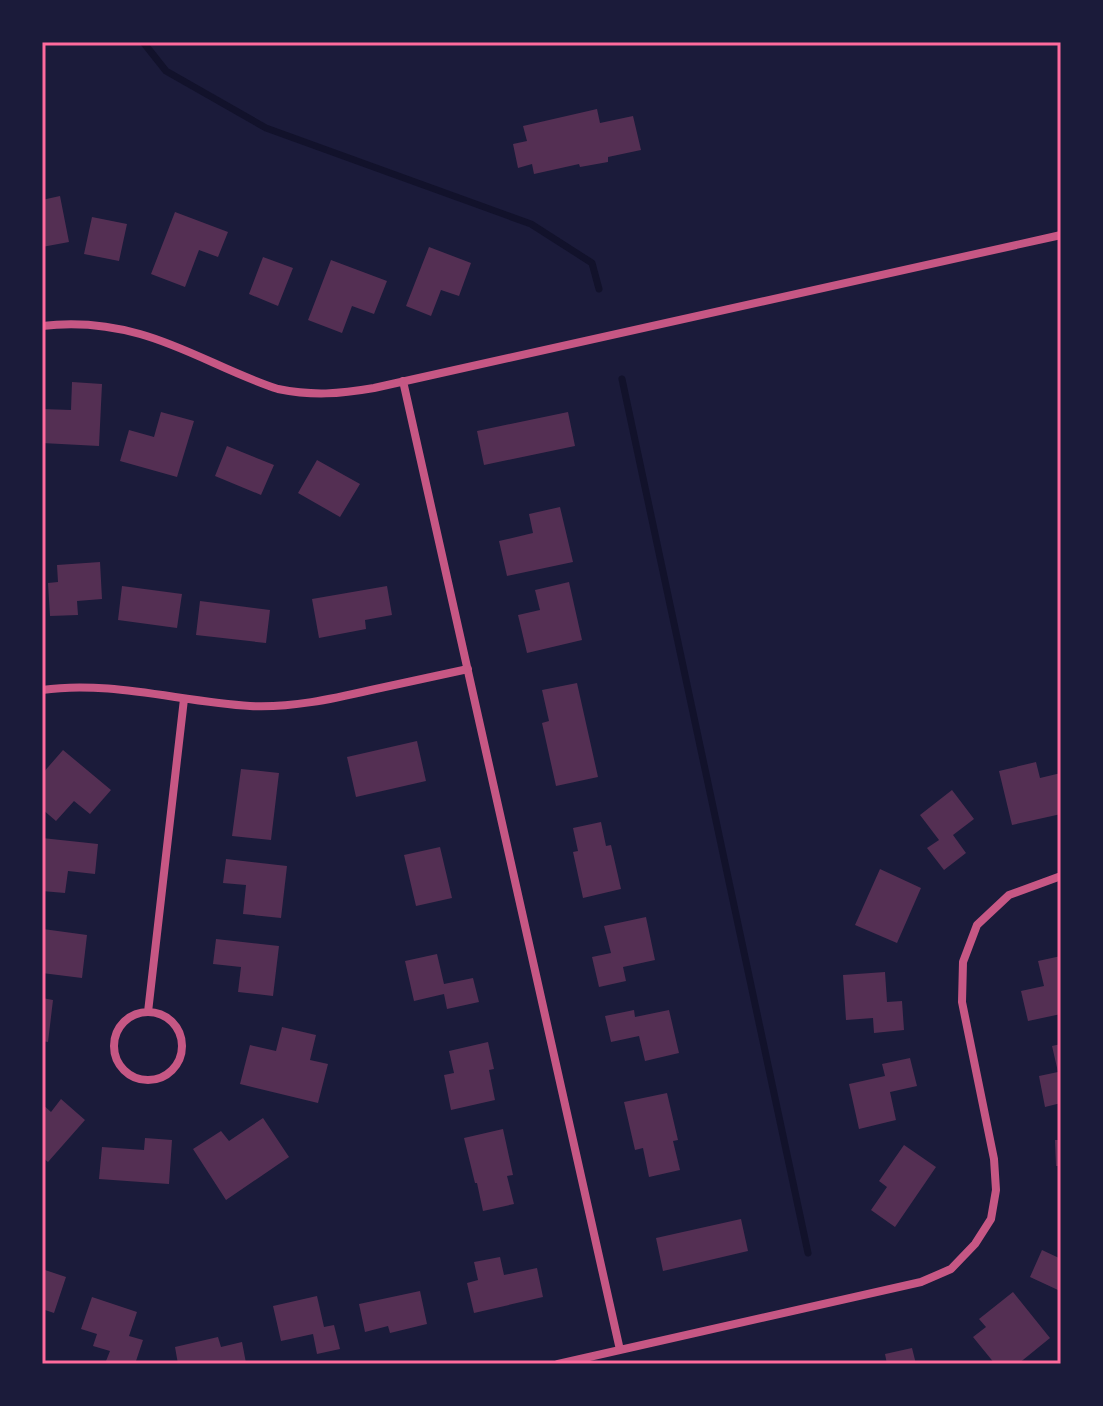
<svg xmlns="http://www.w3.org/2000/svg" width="1103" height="1406" viewBox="0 0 1103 1406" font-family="Manrope,sans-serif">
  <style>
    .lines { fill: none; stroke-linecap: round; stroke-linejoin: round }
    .stream { stroke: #12122b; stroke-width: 7 }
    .building { fill: #542f53 }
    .minor { stroke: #c65784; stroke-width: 8 }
    .neatline { fill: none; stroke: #ff6b9d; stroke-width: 3 }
  </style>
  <rect width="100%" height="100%" fill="#1b1b3a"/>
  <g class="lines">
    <path class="stream" d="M143,42L166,71L266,128L531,224L592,263L599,289
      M622,379L808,1253"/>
  </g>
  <path class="building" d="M597,109L600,123L633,116L641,150L608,157V162L580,167L579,164L534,174L532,164L518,168L513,144L527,141L523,126Z
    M60,196L69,242L42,247V200Z
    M175,212L228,232L218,257L199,250L185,287L151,274Z
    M92,217L127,224L119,261L84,254Z
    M429,247L471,263L459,296L441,290L431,316L406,306Z
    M263,257L293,268L278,306L249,294Z
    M331,260L387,281L374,314L352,306L342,333L308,320Z
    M72,382L102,384L99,446L42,443V409L71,410Z
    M161,412L194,421L177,477L120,461L129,430L154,437Z
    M568,412L575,446L484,465L477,431Z
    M227,446L274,465L261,495L215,476Z
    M317,460L360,484L340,517L298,493Z
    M560,507L573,562L507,576L499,541L533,533L529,514Z
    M100,562L102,599L77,601L78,615L50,616L48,583L58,582L57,565Z
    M569,582L582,640L527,653L518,615L540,610L535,590Z
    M122,586L182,594L177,628L118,620Z
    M387,586L392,615L365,620L366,629L319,638L312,599Z
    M200,601L270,610L266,643L196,635Z
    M577,683L598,777L556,786L542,723L549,721L542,690Z
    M417,741L426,781L356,797L347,757Z
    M63,750L111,790L90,814L74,801L56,821L42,809V774Z
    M1036,762L1040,778L1061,773V814L1012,825L999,771Z
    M241,769L279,773L271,840L232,836Z
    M952,790L974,819L953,835L966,853L944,870L927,848L939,840L920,815Z
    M601,822L606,846L611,845L621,889L583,898L573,852L578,851L573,828Z
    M42,838L98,844L95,874L68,871L65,893L42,891Z
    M440,847L452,898L416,906L404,855Z
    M226,859L287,866L281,918L243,914L246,885L223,883Z
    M880,869L921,888L897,943L855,925Z
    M646,917L655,960L623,967L626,981L599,987L592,957L611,953L604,926Z
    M43,929L87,935L82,978L42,973Z
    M216,939L279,946L273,996L238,992L241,967L213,964Z
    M437,954L444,984L473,978L479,1002L447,1009L444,994L414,1001L405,961Z
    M1061,956V1014L1028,1021L1021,991L1044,986L1038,961Z
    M885,972L887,1002L902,1001L904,1030L874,1033L873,1018L846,1020L843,975Z
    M42,998L53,1000L48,1042L42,1041Z
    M634,1010L635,1017L669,1010L679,1053L645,1061L639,1036L611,1042L605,1016Z
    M282,1027L316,1035L310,1060L328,1064L318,1103L240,1084L250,1045L276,1051Z
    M488,1042L494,1069L489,1070L495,1100L451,1110L444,1075L454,1073L449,1051Z
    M1061,1044V1103L1045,1107L1039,1076L1058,1072L1052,1046Z
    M910,1058L917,1086L890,1092L896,1120L859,1129L849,1084L885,1076L882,1064Z
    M667,1093L678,1140L673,1141L680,1170L649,1177L643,1148L635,1150L624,1102Z
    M61,1099L85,1120L48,1162L42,1157V1104L51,1112Z
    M263,1118L289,1157L226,1200L193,1149L221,1131L229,1141Z
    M503,1129L513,1175L507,1176L514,1204L483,1211L477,1183H475L464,1138Z
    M145,1138L172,1140L169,1184L99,1179L102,1147L144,1150Z
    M1055,1140H1061V1166H1056Z
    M904,1145L936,1167L895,1227L871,1210L887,1187L879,1181Z
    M741,1219L748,1251L663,1271L656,1238Z
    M1042,1250L1059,1258L1061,1253V1283L1058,1290L1030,1277Z
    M500,1257L504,1275L537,1268L543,1297L474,1313L467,1283L478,1280L474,1262Z
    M42,1269L66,1277L54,1313L42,1309Z
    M420,1291L427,1324L390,1333L388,1326L365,1332L359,1304Z
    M1013,1292L1050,1338L1018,1364H995L973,1337L986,1327L979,1319Z
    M317,1296L324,1327L334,1325L340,1349L317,1354L313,1334L281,1341L273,1306Z
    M92,1297L137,1312L129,1336L143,1340L135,1364H116L106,1361L110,1351L93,1346L97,1334L81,1329Z
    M218,1337L221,1347L242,1342L246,1363L178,1364L175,1347Z
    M912,1348L916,1364H887L885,1354Z"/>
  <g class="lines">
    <path class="minor" d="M42,326C75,322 108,325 140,334C187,347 231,374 278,389C313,396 339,394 374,388L1061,235
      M403,381L620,1350
      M42,690C110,680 181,702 250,706C291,708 332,699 371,690C404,683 436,676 468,669
      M148,1012L184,699
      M114 1046a34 34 0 1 1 68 0a34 34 0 1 1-68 0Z
      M558,1364L921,1282L951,1269L975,1244L991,1219L996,1190L994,1159L962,1002L963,962L977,925L1009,895L1061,876"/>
  </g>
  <rect width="1103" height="1406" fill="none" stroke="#1b1b3a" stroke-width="88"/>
  <rect x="44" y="44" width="1015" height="1318" class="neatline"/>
</svg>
